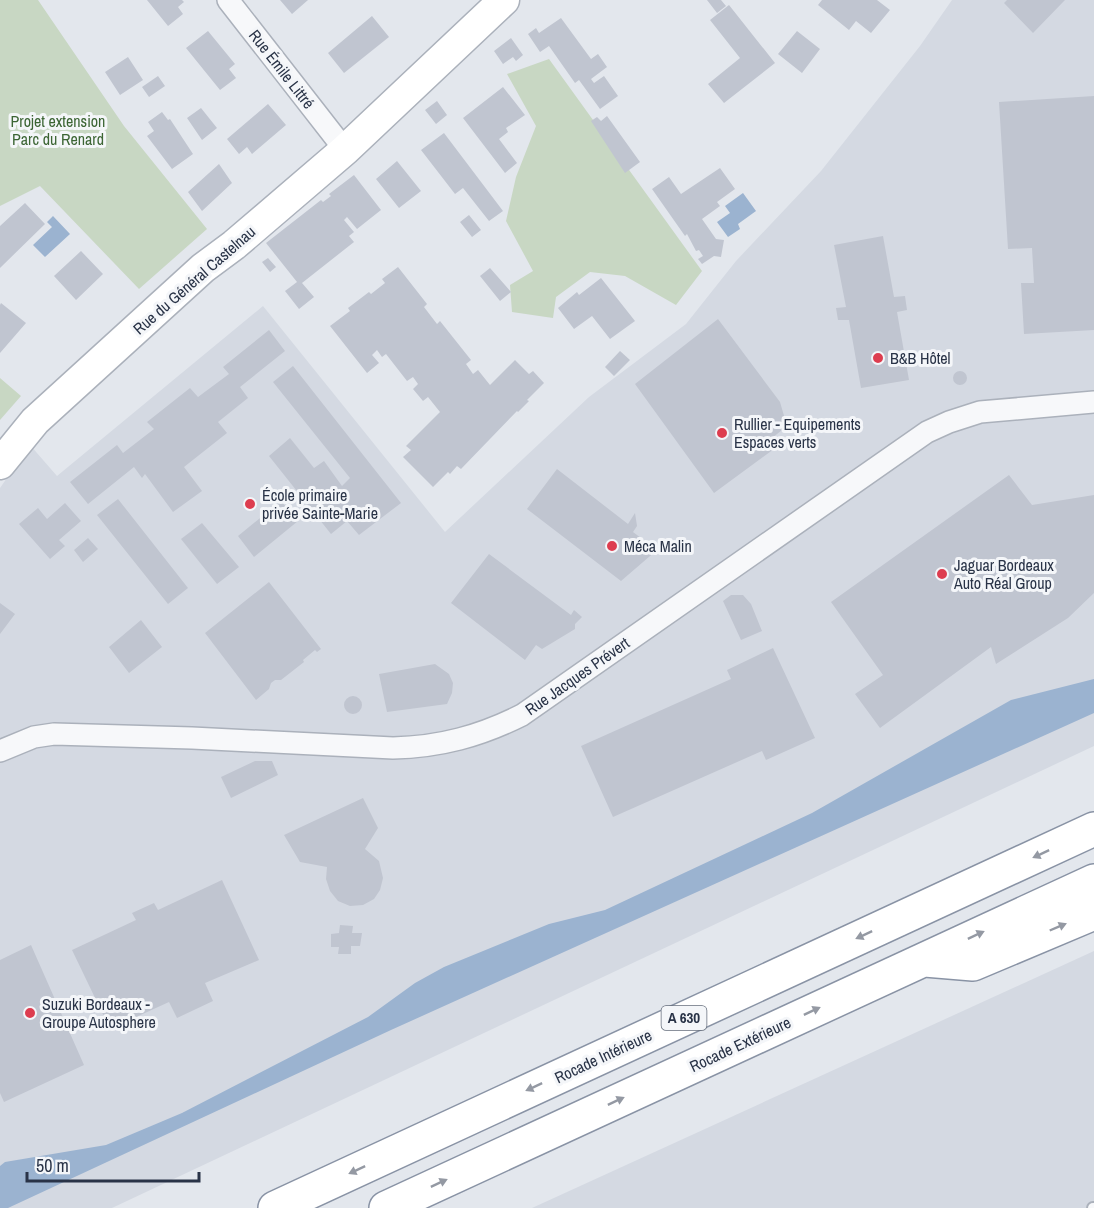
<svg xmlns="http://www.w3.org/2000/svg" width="1094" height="1208" viewBox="0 0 1094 1208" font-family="'Archivo Narrow',sans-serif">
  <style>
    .built { fill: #d4d9e2 }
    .green { fill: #c8d7c3 }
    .water { fill: #9bb3d0 }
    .building { fill: #c0c5d0 }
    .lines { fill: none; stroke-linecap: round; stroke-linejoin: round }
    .lane-casing { stroke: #abb1bb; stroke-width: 14 }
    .street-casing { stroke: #abb1bb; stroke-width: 24 }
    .secondary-casing { stroke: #abb1bb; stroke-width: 33 }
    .highway-casing { stroke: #8993a5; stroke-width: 36 }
    .lane { stroke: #f7f8fa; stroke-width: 10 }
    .street { stroke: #f7f8fa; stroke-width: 21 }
    .secondary { stroke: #fff; stroke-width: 30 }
    .highway { stroke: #fff; stroke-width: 33 }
    .oneway { fill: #9499a3 }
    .poi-dot { fill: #dd3d4f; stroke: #f4f6f9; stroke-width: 2 }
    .labels { text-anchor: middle; stroke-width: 6; stroke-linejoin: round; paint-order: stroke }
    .shield { fill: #f4f6f9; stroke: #666e7c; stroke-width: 1.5 }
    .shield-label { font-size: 15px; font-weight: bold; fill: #293347 }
    .street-label { font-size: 16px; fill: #293347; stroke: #f4f6f9 }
    .park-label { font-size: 16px; fill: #3c6534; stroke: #f4f6f9 }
    .poi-label { font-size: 16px; fill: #293347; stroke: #f4f6f9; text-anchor: start }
  </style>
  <rect width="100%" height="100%" fill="#e3e7ed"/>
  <path class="built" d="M952,0H1094V746L112,1208H0V488L30,445L57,476L263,306L445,532L589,397L686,324L736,261L821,171L920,46Z
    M1094,951V1208H532Z"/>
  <path class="green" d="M0,0H38L124,126L207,229L139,289L40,186L0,206Z
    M549,59L702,271L676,305L625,276L590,272L556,297L553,318L512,312L510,285L533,271L506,221L516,177L536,126L507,74Z
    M0,378L21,396L0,420Z"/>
  <path class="water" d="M743,193L756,211L738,224L740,229L728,237L717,222L730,213L725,206Z
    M53,216L70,234L45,257L33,245L52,227L47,222Z
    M1094,679V713L391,1030L8,1208H0V1166L5,1162L106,1145L182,1113L368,1017L415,983L444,967L549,924L605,910L812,813L1011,700Z"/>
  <path class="building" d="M147,0H182L184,2L178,7L183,14L168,26Z
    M280,0H308L292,14Z
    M707,0H721L726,6L717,13Z
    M822,0H877L890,10L871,33L856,21L849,30L818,5Z
    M1007,0H1065L1033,33L1004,3Z
    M729,5L775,63L724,103L708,84L740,58L710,20Z
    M372,16L389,37L344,73L328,53Z
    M561,18L591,59L598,54L607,67L591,79L594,83L604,76L618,96L600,109L579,80L575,83L549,46L540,52L528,34L536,28L539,33Z
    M208,31L235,64L229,69L236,78L220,90L186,48Z
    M797,31L820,49L802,73L778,54Z
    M511,38L523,55L516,61L513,57L503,64L494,51Z
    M128,57L143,80L120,95L105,72Z
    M158,76L165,86L149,97L142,87Z
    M503,87L525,115L506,128L508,132L499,139L517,163L505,173L463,118Z
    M1094,96V330L1024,334L1021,283H1034L1032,248L1008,249L999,102Z
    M437,101L447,115L436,124L425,110Z
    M268,104L286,125L252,154L247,147L239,154L227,139Z
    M201,108L217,128L202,140L187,118Z
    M162,112L168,120L170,119L193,154L172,169L147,136L154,131L148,122Z
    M607,116L640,162L625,173L591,121L597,117L601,121Z
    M444,133L503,211L489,221L463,188L455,194L421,150Z
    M397,161L421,191L399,208L376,179Z
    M219,164L232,183L202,211L188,192Z
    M720,168L735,189L717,202L720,206L702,219L716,239L724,240L721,257L714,256L702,264L698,259L703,256L699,250L696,251L687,234L685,236L652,189L669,177L681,194Z
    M354,175L381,210L357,229L347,217L344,220L354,232L349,236L354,242L302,283L314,297L299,309L285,291L297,282L266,243L321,200L323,202L331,196L329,194Z
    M25,203L45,224L0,268V226Z
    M469,215L481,230L472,237L460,222Z
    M883,236L894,297L905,296L907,310L897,312L909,380L861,388L849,320H838L836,308L846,307L834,245Z
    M81,251L103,274L76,300L54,276Z
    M268,258L276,267L270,272L262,262Z
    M398,267L427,304L424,307L437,324L440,321L471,360L466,364L473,374L478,370L490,385L515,360L529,374L533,371L544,383L527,400L529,401L518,412L517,411L461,469L457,466L450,474L448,472L433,487L403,457L411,450L406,446L440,412L428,397L423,401L413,389L418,384L413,377L407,381L386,354L382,357L377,350L372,355L379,363L367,373L330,326L350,311L348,308L369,292L371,294L385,283L382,279Z
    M490,268L511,292L500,301L480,276Z
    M601,278L635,321L610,339L592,316L574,329L558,308L577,292L579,295Z
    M1,303L26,323L0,353V305Z
    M718,319L780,402L787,426L772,438L774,449L714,493L635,384Z
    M269,330L285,351L240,387L248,398L218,422L227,433L184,467L202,491L173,512L145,474L142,478L134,467L88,504L70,482L117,445L123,453L154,429L147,422L190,388L198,397L229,374L223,367Z
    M620,351L630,360L614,376L605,367Z
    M293,366L401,503L359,535L347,521L331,534L269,456L290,438L314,468L324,461L342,486L350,478L273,382Z
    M953 378a7 7 0 1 1 14 0a7 7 0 1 1-14 0Z
    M557,469L628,524L635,513L637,526L633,532L657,550L621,581L527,509Z
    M1009,475L1032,505L1094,495V593L1068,618L996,664L991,647L880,728L855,694L883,675L831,602Z
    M118,499L188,588L168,604L97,515Z
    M281,501L298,521L254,557L238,536Z
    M65,503L81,521L59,540L65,546L50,559L19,524L38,508L47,519Z
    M202,523L239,567L217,584L181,539Z
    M88,538L98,549L83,562L74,550Z
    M489,554L571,615L574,610L582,617L575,624V629L542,649L536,645L525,660L451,603Z
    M269,582L321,649L317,652L315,650L303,660L304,662L281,680H275L271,683L269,689L256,700L205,633Z
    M731,595H743L751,604L762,631L741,640L723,601Z
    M0,603L15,614L0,634Z
    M141,620L162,647L129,673L109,647Z
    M773,648L815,738L766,760L762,751L613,817L581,746L731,679L727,670Z
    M435,664L449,674L453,683L452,693L447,704L387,712L379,674Z
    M344 705a9 9 0 1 1 18 0a9 9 0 1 1-18 0Z
    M255,761H272L278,775L231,798L221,777Z
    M363,798L378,828L365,849L379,861L383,878L380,890L374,899L363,905L350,906L338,901L330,891L326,879L327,867L300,862L284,835Z
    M222,880L259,960L205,983L213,1001L177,1018L169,1002L110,1029L72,950L136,920L132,913L154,903L158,910Z
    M340,925L353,926L352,933H362L360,946H351V954H338L339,947H331V934L339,933Z
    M31,945L84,1065L4,1102L0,1093V960Z"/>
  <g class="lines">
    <defs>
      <path id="lane" d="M1093,1208H1094"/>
      <path id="street" d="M228,0L345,150
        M0,751L34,737L54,734L192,738L393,748C440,747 480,736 522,715L927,432L949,422L980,412L1094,402"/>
      <path id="secondary" d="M0,464L35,421L203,268L234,245L345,150L504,0"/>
      <path id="highway" d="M925,960L973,964L1094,913
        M275,1208L1094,829
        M386,1208L1094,881"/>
    </defs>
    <use href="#lane" class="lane-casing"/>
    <use href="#street" class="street-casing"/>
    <use href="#secondary" class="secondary-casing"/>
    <use href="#highway" class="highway-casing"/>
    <use href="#lane" class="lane"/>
    <use href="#street" class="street"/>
    <use href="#secondary" class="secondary"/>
    <use href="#highway" class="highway"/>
  </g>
  <defs><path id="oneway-solid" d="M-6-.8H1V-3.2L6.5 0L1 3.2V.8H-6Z" transform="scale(1.5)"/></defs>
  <g class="oneway">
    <use href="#oneway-solid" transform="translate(1041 854) rotate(155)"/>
    <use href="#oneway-solid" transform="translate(1058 927) rotate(-23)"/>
    <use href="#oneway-solid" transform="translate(864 935) rotate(155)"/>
    <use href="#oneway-solid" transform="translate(976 935) rotate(-25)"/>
    <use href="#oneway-solid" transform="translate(812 1011) rotate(-25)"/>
    <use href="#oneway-solid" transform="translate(534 1087) rotate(155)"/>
    <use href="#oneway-solid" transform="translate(616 1101) rotate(-25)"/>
    <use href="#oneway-solid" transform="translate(357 1170) rotate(155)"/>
    <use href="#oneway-solid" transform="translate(439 1183) rotate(-25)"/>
  </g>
  <g class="poi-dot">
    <circle cx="878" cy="358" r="6"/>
    <circle cx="722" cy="433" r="6"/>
    <circle cx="250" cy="504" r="6"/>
    <circle cx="612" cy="546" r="6"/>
    <circle cx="942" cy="574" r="6"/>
    <circle cx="30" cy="1013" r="6"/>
  </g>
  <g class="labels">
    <rect class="shield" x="661.5" y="1006" width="45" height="24" rx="4.5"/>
    <g class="shield-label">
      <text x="684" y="1023">A 630</text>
    </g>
    <g class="street-label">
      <text transform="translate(282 69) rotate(52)" y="6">Rue Émile Littré</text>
      <text transform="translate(194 280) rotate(-41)" y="6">Rue du Général Castelnau</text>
      <text transform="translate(577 676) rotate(-35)" y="6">Rue Jacques Prévert</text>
      <text transform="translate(740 1044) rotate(-25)" y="6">Rocade Extérieure</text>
      <text transform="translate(603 1056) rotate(-25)" y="6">Rocade Intérieure</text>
    </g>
    <g class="park-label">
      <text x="58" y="127">Projet extension<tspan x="58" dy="18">Parc du Renard</tspan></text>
    </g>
    <g class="poi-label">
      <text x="890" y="364">B&amp;B Hôtel</text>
      <text x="734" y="430">Rullier - Equipements<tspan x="734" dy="18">Espaces verts</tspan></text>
      <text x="262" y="501">École primaire<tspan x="262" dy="18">privée Sainte-Marie</tspan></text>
      <text x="624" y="552">Méca Malin</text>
      <text x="954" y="571">Jaguar Bordeaux<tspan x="954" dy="18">Auto Réal Group</tspan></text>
      <text x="42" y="1010">Suzuki Bordeaux -<tspan x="42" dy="18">Groupe Autosphere</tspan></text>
    </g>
  </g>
  <path d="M27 1172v9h172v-9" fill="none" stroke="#293347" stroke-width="3"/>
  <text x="36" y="1172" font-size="18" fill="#293347" stroke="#f4f6f9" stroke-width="4.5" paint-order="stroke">50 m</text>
</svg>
